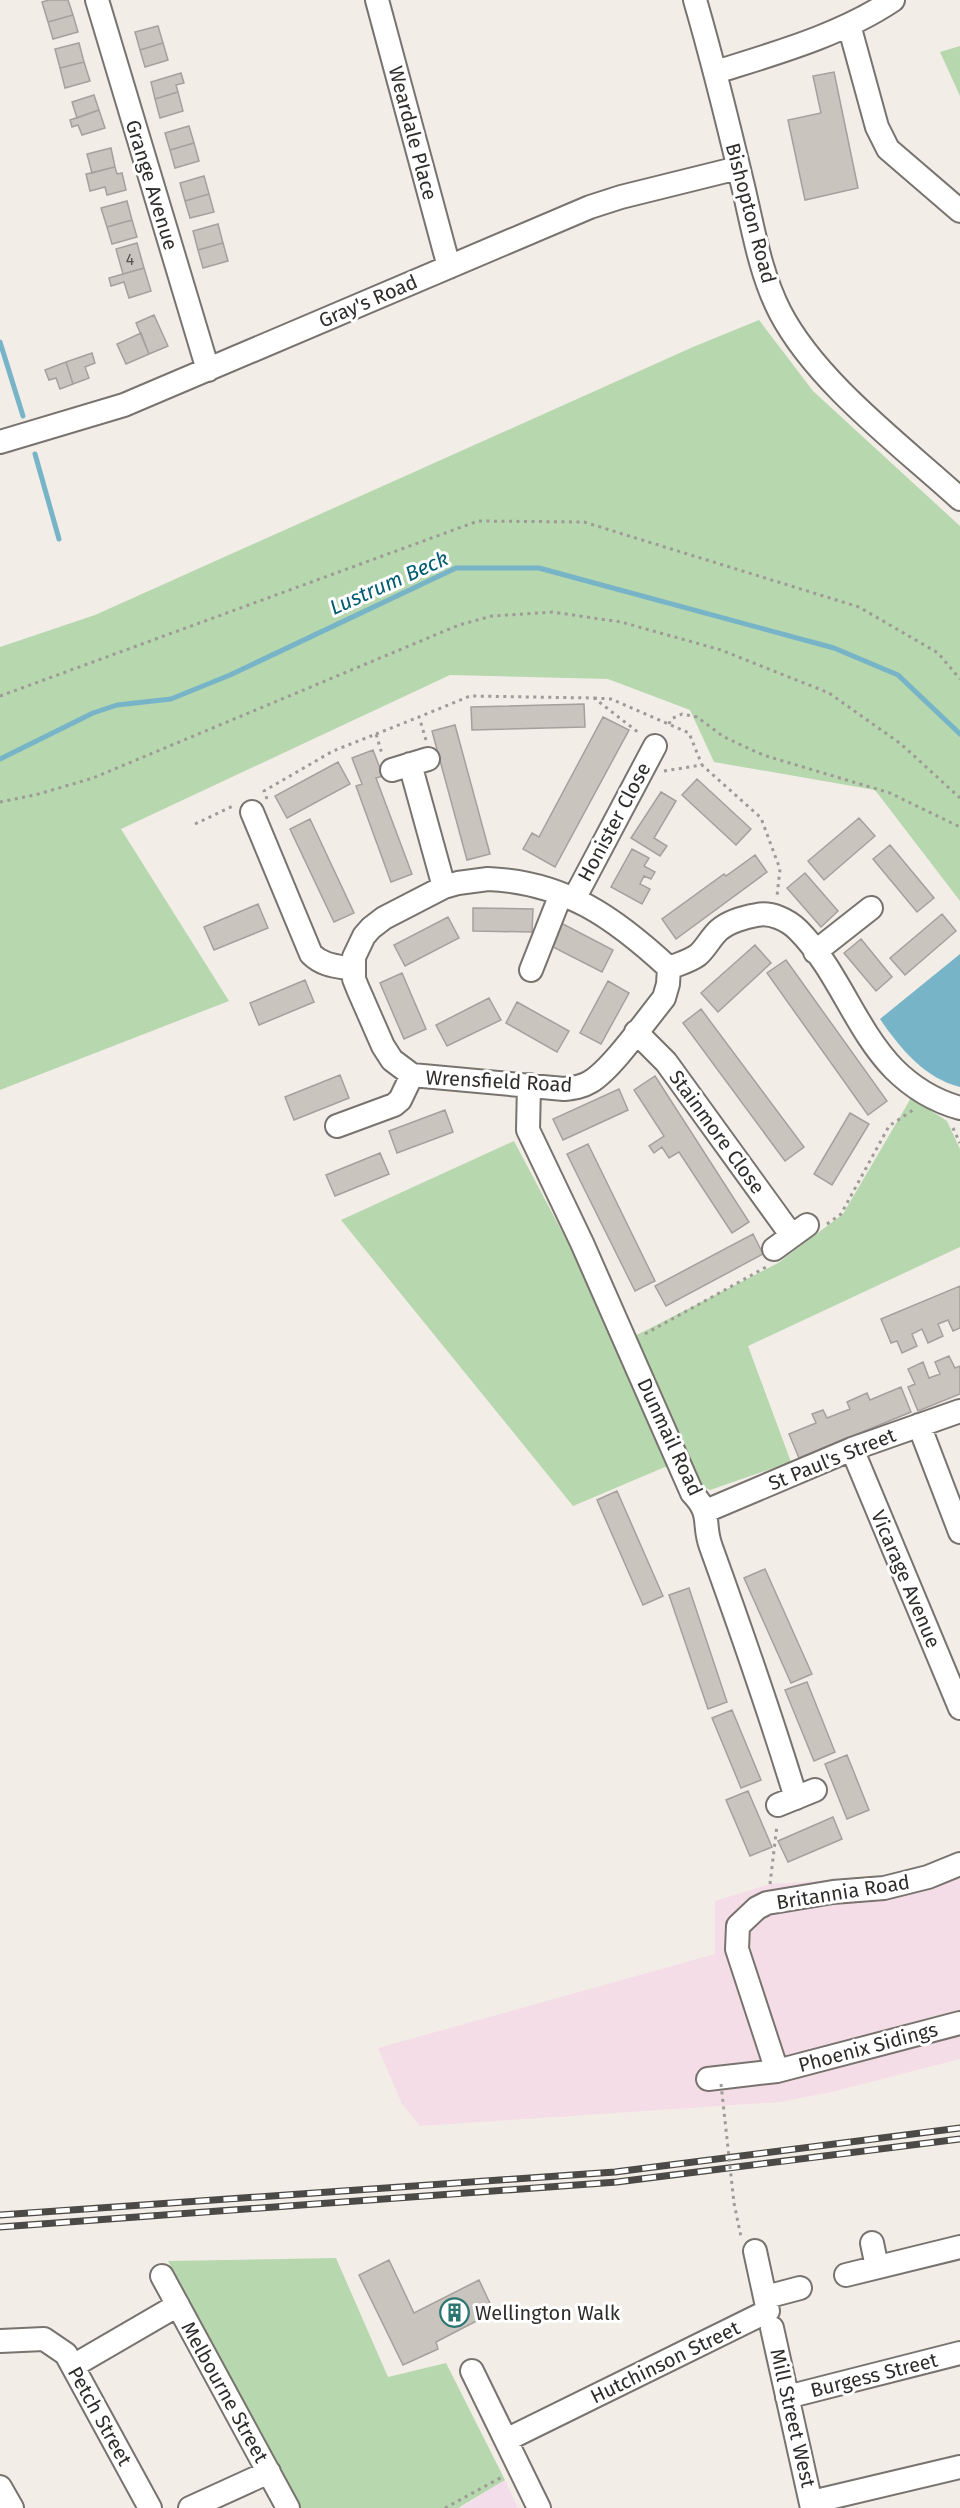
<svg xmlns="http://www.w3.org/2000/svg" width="960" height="2508" viewBox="0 0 960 2508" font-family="'Fira Sans',sans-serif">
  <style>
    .commercial { fill: #f5dde7 }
    .education { fill: #f3ddeb }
    .green { fill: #b7d7ae }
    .water { fill: #77b4c8 }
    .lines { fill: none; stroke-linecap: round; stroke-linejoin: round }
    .stream { stroke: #77b4c8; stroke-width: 5 }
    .building { fill: #c9c4be; stroke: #a5a09b; stroke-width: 1.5 }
    .minor-casing { stroke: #78736e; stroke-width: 26 }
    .path { stroke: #9e9a96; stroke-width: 3; stroke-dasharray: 3 4.5; stroke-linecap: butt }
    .minor { stroke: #fff; stroke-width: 22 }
    .rail-casing { stroke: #4c4a47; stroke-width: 7 }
    .rail { stroke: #fff; stroke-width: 4.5; stroke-dasharray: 14; stroke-linecap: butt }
    .path-bridge { stroke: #9e9a96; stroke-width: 3; stroke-dasharray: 3 4.5; stroke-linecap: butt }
    .labels { text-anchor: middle; stroke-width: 6; stroke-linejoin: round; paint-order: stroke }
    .number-label { font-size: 16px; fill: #565350 }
    .street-label { font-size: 20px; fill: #2f2d2b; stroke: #fff }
    .poi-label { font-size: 20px; fill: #2f2d2b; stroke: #fff; text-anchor: start }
    .water-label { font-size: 21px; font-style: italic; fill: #025c71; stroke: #fff }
  </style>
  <rect width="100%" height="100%" fill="#f3ede8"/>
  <path class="commercial" d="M960,1856V2059L832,2092L780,2102L420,2126L402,2104L378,2048L715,1954V1901L770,1884L887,1877Z"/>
  <path class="education" d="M505,2480L518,2508H458L463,2506Z"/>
  <path class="green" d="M960,46V96L940,52Z
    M759,320L813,391L960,526V901L875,790L714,762L690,710L608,679L450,675L121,829L229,1001L0,1090V647L95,615L693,347Z
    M911,1098L947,1121L960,1149V1247L748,1346L791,1462L710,1490L665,1467L573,1506L341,1220L514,1141L621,1343L778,1263L843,1214Z
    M336,2258L388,2377L446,2363L505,2480L458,2508H301L168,2261Z"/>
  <path class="water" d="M960,954V1087C924,1078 900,1048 880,1019Z"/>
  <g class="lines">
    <path class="stream" d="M0,342L23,416
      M35,454L59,539
      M0,759L93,713L117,705L171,699L230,675L456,568H539L834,648L898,675L960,734"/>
  </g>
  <path class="building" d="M49,0H68L73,15L48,22L42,2Z
    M73,15L78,32L53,39L48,22Z
    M158,26L163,43L140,50L135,32Z
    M79,43L84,62L60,68L55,49Z
    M163,43L168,60L145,67L140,50Z
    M84,62L90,81L65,88L60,68Z
    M834,72L858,188L805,200L788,120L821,113L813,76Z
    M181,73L184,83L176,85L178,92L155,99L151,82Z
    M178,92L183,111L160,118L155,99Z
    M94,95L99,110L77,118L72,102Z
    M99,110L105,128L82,135L78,125L72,127L70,120Z
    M189,126L194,143L170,150L165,133Z
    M194,143L199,161L175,168L170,150Z
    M111,148L115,167L92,173L87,154Z
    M115,167L117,174L122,173L126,190L107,195L105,187L90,191L86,174Z
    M204,176L209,194L185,201L180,183Z
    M209,194L214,212L190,218L185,201Z
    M127,201L132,220L107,227L101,208Z
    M132,220L137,237L112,244L107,227Z
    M218,224L223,243L198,250L193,231Z
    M137,243L144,268L123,274L116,249Z
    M223,243L228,261L203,268L198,250Z
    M144,268L151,291L129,298L124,282L111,286L109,278Z
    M154,315L168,346L149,354L136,323Z
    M141,333L149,354L126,364L117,344Z
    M92,353L95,363L85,367L89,378L73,384L66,362Z
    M66,362L73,384L60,389L56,378L49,380L45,370Z
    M584,704L585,727L472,730L471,707Z
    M603,717L629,730L555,867L523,849L532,833L539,837Z
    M455,725L490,854L467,860L432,731Z
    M373,750L383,776L376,778L412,874L391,882L356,786L362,784L352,758Z
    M338,762L350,784L287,818L275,796Z
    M697,779L751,829L736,845L682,795Z
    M661,792L676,801L654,838L667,846L660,856L631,838Z
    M859,818L875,836L824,880L808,861Z
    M310,819L354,913L334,922L290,829Z
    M890,845L934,898L917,912L873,859Z
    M632,849L649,858L644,866L655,872L651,879L644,876L640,884L650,889L642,904L611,887Z
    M755,855L767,872L676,939L662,919L724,874L726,876Z
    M805,873L838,911L821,927L787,888Z
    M258,904L268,928L214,950L204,927Z
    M473,908L533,909L532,932L473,931Z
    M942,914L956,931L905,975L890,958Z
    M448,917L459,938L405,966L394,945Z
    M561,923L613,950L602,972L549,945Z
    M861,939L892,977L876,991L844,953Z
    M755,945L771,963L718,1012L701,993Z
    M786,960L887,1101L868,1115L767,973Z
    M402,973L426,1029L404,1039L380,983Z
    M305,980L314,1002L259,1025L250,1003Z
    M608,981L629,993L601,1044L580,1033Z
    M489,998L501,1020L447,1046L436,1025Z
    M517,1002L569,1031L557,1052L506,1023Z
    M701,1009L804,1147L785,1161L683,1023Z
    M340,1075L349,1098L294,1120L285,1097Z
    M655,1076L749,1222L732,1233L679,1152L669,1158L662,1147L654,1153L649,1146L664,1136L634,1090Z
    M619,1089L628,1110L563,1140L553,1119Z
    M445,1110L453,1132L397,1153L389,1131Z
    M850,1113L869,1124L832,1185L814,1174Z
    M588,1144L655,1281L635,1291L567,1154Z
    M380,1153L389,1174L335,1196L326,1175Z
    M753,1234L763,1254L666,1306L655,1286Z
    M960,1286V1328L953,1331L948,1320L938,1324L943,1336L928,1343L922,1329L912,1334L917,1346L902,1353L897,1341L891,1343L881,1319Z
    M949,1356L955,1368L960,1366V1394L918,1411L908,1387L915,1384L908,1369L923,1362L929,1378L940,1374L935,1362Z
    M901,1387L911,1412L799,1458L789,1434L816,1423L812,1414L823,1410L827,1418L850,1409L847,1402L867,1393L870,1400Z
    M617,1491L663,1596L643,1605L597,1500Z
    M765,1569L812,1674L791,1683L744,1578Z
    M689,1588L727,1702L708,1709L669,1595Z
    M807,1682L835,1752L814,1761L785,1690Z
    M732,1710L761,1780L741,1788L712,1718Z
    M847,1755L869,1810L847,1819L825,1764Z
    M748,1791L772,1847L750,1856L726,1800Z
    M833,1817L842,1839L788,1862L778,1841Z
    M389,2260L414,2313L479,2280L494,2312L436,2342L438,2349L403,2365L359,2275Z"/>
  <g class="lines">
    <defs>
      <path id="minor" d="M97,0L208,370
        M377,0L449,267
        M695,0C713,62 728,123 743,186C753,228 760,273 780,312C817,383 901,445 960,499
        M849,25L877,127L888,149L960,211
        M716,72C776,53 841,35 893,0
        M0,442L124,405L590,207L621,197L738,168
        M410,764L444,887
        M392,770L428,759
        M252,812L311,954C323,966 337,966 353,969
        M488,879C565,882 615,918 669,968L668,984L664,998C646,1020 612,1069 590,1082C582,1087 573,1088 564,1089L412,1075L392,1060L383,1046L358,989L354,979V957L364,936L371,928L384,918L444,887L458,883Z
        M574,899L655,746
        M815,952L871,908
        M669,968C679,964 690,961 698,955C706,948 711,937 719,930C728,922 745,917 757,915C771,912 788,920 798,930C838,970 855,1029 894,1069C912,1087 935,1101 960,1108
        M531,970L561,894
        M636,1032L666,1062L792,1236
        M529,1085L528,1130L582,1243L692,1493C713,1515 702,1523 711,1547C741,1630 770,1713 796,1798
        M337,1126L394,1105L400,1100L412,1075
        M774,1249L807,1225
        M919,1425L960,1532
        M852,1449L960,1708
        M706,1511L852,1449L960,1411
        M778,1805L815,1790
        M777,2071L737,1949L738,1926L757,1908L767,1903L833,1892L884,1888L928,1877L960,1864
        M708,2079L777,2071L960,2023
        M872,2243L877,2267
        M846,2275L960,2247
        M162,2276L288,2508
        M766,2297L800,2288
        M772,2328L812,2508
        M0,2341L44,2339L66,2354L150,2508
        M73,2366L178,2305
        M472,2371L539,2508
        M787,2397L960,2353
        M506,2440L768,2311L755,2251
        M0,2487L12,2508
        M812,2502L960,2467
        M190,2508L269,2472"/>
    </defs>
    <use href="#minor" class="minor-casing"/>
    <path class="path" d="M0,696L478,521L584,522L859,607L938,653L960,679
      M594,698L611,699L689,733L702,765
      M669,724L671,719L682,714L697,717L724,737L763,755L890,793L960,827
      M376,734L419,717
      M426,740L419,717L470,696L594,698L639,733
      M664,771L702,765L761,818L780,869L777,896
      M267,799L264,791L333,751L376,734L382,754
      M0,802L35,795L93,778L459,625L492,616L552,612L621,622L721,650L829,693L901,744L960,798
      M195,824L233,806
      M953,1128L960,1143
      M827,1224L841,1214L889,1126L913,1110
      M645,1334L768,1266
      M770,1884L777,1825
      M734,2203L741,2237
      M445,2508L502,2477"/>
    <use href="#minor" class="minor"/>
    <defs>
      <path id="rail" d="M0,2215L615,2172L960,2128
        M0,2227L617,2182L960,2139"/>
    </defs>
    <use href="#rail" class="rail-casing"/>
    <use href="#rail" class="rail"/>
    <path class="path-bridge" d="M721,2084L734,2203"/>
  </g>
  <defs>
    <symbol id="building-ring" viewBox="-11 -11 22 22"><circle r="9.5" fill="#fff" stroke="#2c7570" stroke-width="1.5"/><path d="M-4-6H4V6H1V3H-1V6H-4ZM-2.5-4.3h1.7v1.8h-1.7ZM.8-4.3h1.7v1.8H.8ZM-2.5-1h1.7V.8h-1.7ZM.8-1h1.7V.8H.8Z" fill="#2c7570"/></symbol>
  </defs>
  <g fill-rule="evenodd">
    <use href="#building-ring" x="438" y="2296" width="33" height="33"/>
  </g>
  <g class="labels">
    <g class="number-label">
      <text x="130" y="265">4</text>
    </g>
    <g class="street-label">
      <text transform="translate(413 133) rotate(75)" y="7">Weardale Place</text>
      <text transform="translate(152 185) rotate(73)" y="7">Grange Avenue</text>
      <text transform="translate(751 213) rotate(75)" y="7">Bishopton Road</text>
      <text transform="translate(368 301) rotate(-23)" y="7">Gray's Road</text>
      <text transform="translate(614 822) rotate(-62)" y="7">Honister Close</text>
      <text transform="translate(499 1081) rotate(3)" y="7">Wrensfield Road</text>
      <text transform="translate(717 1132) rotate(54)" y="7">Stainmore Close</text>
      <text transform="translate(670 1437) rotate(65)" y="7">Dunmail Road</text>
      <text transform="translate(832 1459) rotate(-22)" y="7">St Paul's Street</text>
      <text transform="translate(906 1579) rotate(67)" y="7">Vicarage Avenue</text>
      <text transform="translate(843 1892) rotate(-9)" y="7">Britannia Road</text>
      <text transform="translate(868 2047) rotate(-15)" y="7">Phoenix Sidings</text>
      <text transform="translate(665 2362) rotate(-26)" y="7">Hutchinson Street</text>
      <text transform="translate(874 2375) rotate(-14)" y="7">Burgess Street</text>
      <text transform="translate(225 2392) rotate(61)" y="7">Melbourne Street</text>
      <text transform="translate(100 2416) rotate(61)" y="7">Petch Street</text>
      <text transform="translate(793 2418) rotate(77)" y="7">Mill Street West</text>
    </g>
    <g class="poi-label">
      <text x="475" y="2320">Wellington Walk</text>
    </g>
    <g class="water-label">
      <text transform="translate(389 583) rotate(-24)" y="7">Lustrum Beck</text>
    </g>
  </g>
</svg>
